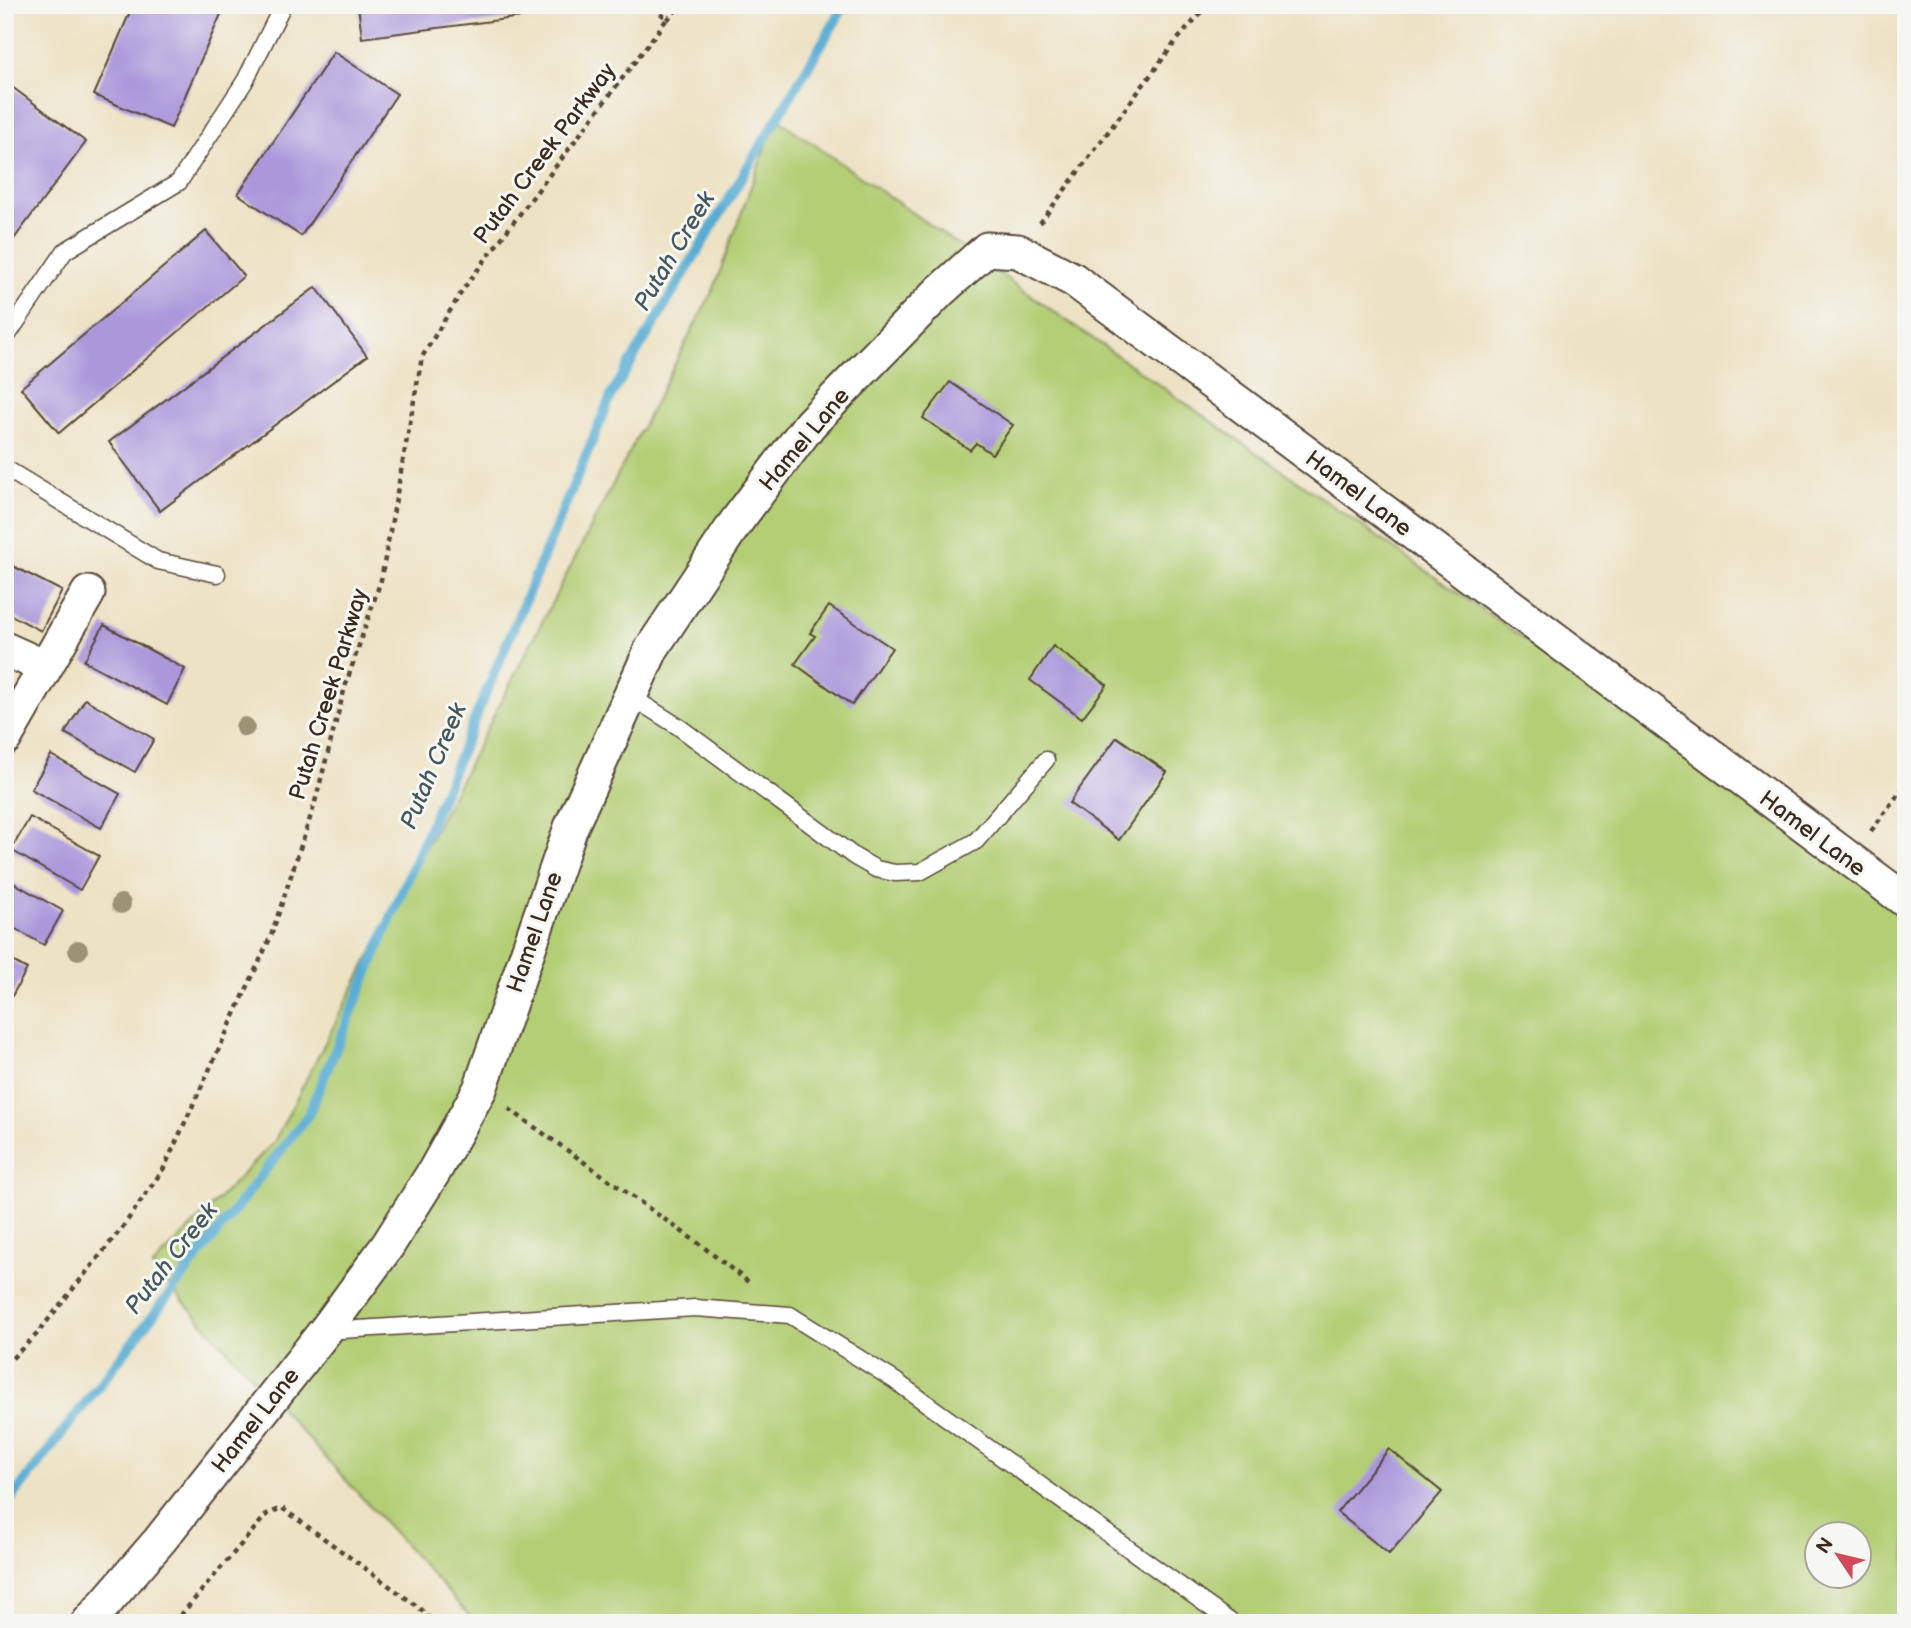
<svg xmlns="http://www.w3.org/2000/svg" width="1911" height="1628" viewBox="0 0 1911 1628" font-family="'Balsamiq Sans',sans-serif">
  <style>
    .green { fill: #b3ce74; stroke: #777c49; stroke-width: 2; fill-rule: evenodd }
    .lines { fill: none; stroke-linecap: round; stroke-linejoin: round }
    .stream { stroke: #56acd3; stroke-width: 10 }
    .building { fill: #ab98db }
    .lane-casing { stroke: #564637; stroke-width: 19 }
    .street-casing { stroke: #564637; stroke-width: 37 }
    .path { stroke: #564637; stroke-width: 4.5; stroke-dasharray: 5 5; stroke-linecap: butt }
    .lane { stroke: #fff; stroke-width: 16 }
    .street { stroke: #fff; stroke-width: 33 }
    .tree { fill: #9c9375 }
    .labels { text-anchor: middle; stroke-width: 6; stroke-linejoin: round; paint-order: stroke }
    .street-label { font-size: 23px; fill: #3b2a1e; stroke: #f6f6f2 }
    .water-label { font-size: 24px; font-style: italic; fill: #44585d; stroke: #f6f6f2 }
  </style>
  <rect width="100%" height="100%" fill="#f6f6f2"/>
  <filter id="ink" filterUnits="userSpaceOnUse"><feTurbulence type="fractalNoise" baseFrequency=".0143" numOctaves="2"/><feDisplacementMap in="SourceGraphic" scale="14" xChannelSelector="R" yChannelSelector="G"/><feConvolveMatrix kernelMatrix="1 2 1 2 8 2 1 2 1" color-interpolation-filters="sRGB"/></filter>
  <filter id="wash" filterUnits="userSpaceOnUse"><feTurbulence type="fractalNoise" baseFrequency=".00686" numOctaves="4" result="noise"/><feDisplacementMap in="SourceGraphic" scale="28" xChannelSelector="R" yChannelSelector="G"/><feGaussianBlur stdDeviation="1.57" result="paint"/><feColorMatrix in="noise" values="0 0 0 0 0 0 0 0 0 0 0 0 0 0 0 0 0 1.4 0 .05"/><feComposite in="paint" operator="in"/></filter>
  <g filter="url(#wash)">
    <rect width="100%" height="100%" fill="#ede2c4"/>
    <path class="green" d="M776,118L1906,905V1623H476L152,1267L274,1142L714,288ZM1816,1534H1858V1576H1816Z"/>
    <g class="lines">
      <path class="stream" d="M5,1507L308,1115L612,394L845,5"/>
    </g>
    <g id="blocks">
      <path class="building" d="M133,5H225L171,128L94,95Z
        M358,5H536L537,15L362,38Z
        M334,52L397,94L301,236L238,194Z
        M12,87L86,142L5,251V97Z
        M206,231L244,276L59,433L21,388Z
        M316,287L367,356L160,511L109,442Z
        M950,382L1013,425L992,454L976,443L970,450L923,418Z
        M5,562L62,591L41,631L5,612Z
        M829,606L892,648L852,705L795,664L815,636L810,633Z
        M104,625L185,669L167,705L84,661Z
        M1053,646L1107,685L1082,718L1030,680Z
        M85,699L154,739L135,772L65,733Z
        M1117,737L1167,772L1119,840L1069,803Z
        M51,755L120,794L101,828L31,789Z
        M30,817L99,856L80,890L11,850Z
        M5,878L63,911L44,945L5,923Z
        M5,957L27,969L8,1003L5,1001Z
        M1389,1449L1442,1492L1389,1554L1337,1512Z"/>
    </g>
  </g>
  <g filter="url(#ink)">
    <use href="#blocks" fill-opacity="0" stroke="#564637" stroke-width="2"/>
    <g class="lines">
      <defs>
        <path id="lane" d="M5,339L65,251L179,182L245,81L283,5
          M5,468L158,561L217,574
          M630,696L679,727L855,857L876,869L895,873L920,872L976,841L1046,760
          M329,1326L342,1330L695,1308L790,1315L894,1380L1232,1623"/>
        <path id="street" d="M5,649L45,667
          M5,738L88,593
          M88,1623L160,1540L329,1326L388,1245L435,1170L480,1089L571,827L652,648L736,522L810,424L940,291L987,249L1018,251L1074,280L1906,901"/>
      </defs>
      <use href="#lane" class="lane-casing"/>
      <use href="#street" class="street-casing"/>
      <path class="path" d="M667,20L681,5
        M1040,223L1176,41L1208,5
        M1871,831L1906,784
        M509,1109L698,1243L751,1284
        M5,1365L36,1335L122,1228L164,1168L271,936L314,806L345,687L381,580L422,357L464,288L667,19L651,5
        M174,1623L267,1514L282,1508L417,1606L434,1623"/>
      <use href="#lane" class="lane"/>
      <use href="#street" class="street"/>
    </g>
    <g class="tree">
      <circle cx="245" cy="727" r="10"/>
      <circle cx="121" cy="904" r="10"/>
      <circle cx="78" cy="950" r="10"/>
    </g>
  </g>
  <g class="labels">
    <g class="street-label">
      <text transform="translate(544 153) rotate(-53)" y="8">Putah Creek Parkway</text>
      <text transform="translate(804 439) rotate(-50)" y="8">Hamel Lane</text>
      <text transform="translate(1359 493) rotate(37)" y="8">Hamel Lane</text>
      <text transform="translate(328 694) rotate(-73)" y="8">Putah Creek Parkway</text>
      <text transform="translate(1813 833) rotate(37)" y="8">Hamel Lane</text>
      <text transform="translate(534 932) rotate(-71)" y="8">Hamel Lane</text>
      <text transform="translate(255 1420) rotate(-52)" y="8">Hamel Lane</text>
    </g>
    <g class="water-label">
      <text transform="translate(674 251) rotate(-59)" y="8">Putah Creek</text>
      <text transform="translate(433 766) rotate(-67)" y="8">Putah Creek</text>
      <text transform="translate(171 1258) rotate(-52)" y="8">Putah Creek</text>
    </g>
  </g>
  <rect width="1911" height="1628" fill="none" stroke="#f6f6f2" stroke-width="28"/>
  <g transform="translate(1838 1555) rotate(305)"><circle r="33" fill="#f6f6f2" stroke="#aba49d" stroke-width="2"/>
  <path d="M0-5L12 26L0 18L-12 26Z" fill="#d1495b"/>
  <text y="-10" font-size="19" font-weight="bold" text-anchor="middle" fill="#3b2a1e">N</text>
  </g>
</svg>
